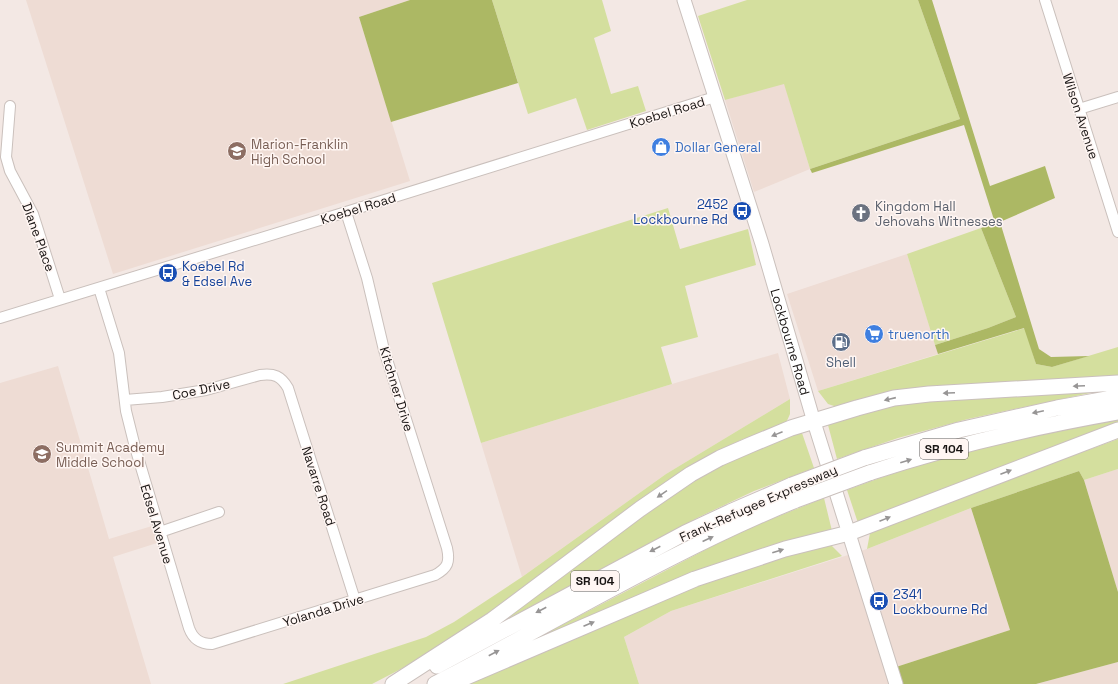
<svg xmlns="http://www.w3.org/2000/svg" width="1118" height="684" viewBox="0 0 1118 684" font-family="'Space Grotesk',sans-serif">
  <style>
    .built { fill: #eedcd4 }
    .green { fill: #d4df9e }
    .forest { fill: #acb864 }
    .lines { fill: none; stroke-linecap: round; stroke-linejoin: round }
    .minor-casing { stroke: #cac0bc; stroke-width: 12 }
    .major-casing { stroke: #cac0bc; stroke-width: 15 }
    .highway-casing { stroke: #cac0bc; stroke-width: 17 }
    .minor { stroke: #fff; stroke-width: 10 }
    .major { stroke: #fff; stroke-width: 13 }
    .highway { stroke: #fff; stroke-width: 15 }
    .highway-bridge-casing { stroke: #cac0bc; stroke-width: 17; stroke-linecap: butt }
    .highway-bridge { stroke: #fff; stroke-width: 15 }
    .oneway { fill: #979595 }
    .labels { text-anchor: middle; stroke-width: 3; stroke-linejoin: round; paint-order: stroke }
    .shield { fill: #fff6f3; stroke: #5d5856; stroke-width: 1 }
    .shield-label { font-size: 12px; font-weight: bold; fill: #181413 }
    .street-label { font-size: 13px; fill: #181413; stroke: #fff6f3 }
    .education-label { font-size: 13px; fill: #785e54; stroke: #fff6f3; text-anchor: start }
    .shop-label { font-size: 13px; fill: #366cbe; stroke: #fff6f3; text-anchor: start }
    .transit-label { font-size: 13px; fill: #164399; stroke: #fff6f3; text-anchor: start }
    .worship-label { font-size: 13px; fill: #5b616d; stroke: #fff6f3; text-anchor: start }
    .service-label { font-size: 13px; fill: #4e5e75; stroke: #fff6f3 }
  </style>
  <rect width="100%" height="100%" fill="#f3e8e4"/>
  <path class="built" d="M26,0H410L359,17L410,181L113,274Z
    M784,83L810,169L754,192L725,100Z
    M907,254L938,354L818,391L787,294Z
    M778,353L790,399L666,474L522,577L481,443L672,384Z
    M58,366L109,539L152,526L157,543L113,557L151,684H0V383Z
    M1118,469V592L1084,480Z
    M971,508L1010,630L896,667L901,684H639L624,637L671,611L867,549Z
    M1118,662V684H1036Z"/>
  <path class="green" d="M492,0H602L611,31L594,38L611,94L638,86L646,111L587,130L576,98L528,114Z
    M747,0H918L960,119L810,169L784,84L725,100L698,16Z
    M668,208L680,249L748,229L756,265L685,286L698,337L661,347L672,384L481,443L432,283Z
    M981,228L1016,317L988,328L935,345L907,254Z
    M1025,328L1036,364L1052,367L1118,347V378L837,407L828,404L818,391Z
    M1095,390V392L968,419L898,438L837,459L828,425L830,423L905,402Z
    M790,399V414L786,423L780,428L743,439L724,448L658,488L471,629L399,670L372,684H283L426,637L454,622L522,577L666,474Z
    M1118,420V426L858,523L847,490C934,457 1026,435 1118,420Z
    M792,432L802,433L814,468L754,491L697,518L502,622L616,533L708,470Z
    M1118,439V469L1084,480L1079,471L971,508L867,549L870,533L879,526Z
    M824,498L832,531L540,640L539,637L741,531Z
    M831,545L842,556L671,611L624,637L639,684H470L540,651L654,601L775,559L816,547Z"/>
  <path class="forest" d="M410,0H492L518,83L391,122L359,17Z
    M918,0H932L990,186L1045,166L1055,198L1000,222L1039,349L1051,357L1089,356L1052,367L1036,364L1024,328L938,354L935,345L988,328L1016,317L981,228L995,223L964,125L812,173L810,169L960,119Z
    M1079,471L1084,480L1118,592V662L1036,684H901L896,667L1010,630L971,508Z"/>
  <g class="lines">
    <defs>
      <path id="minor" d="M1045,0L1118,232
        M10,106L6,157L10,171L33,214L60,299
        M1079,109L1118,97
        M99,288L119,353L126,411L135,447L189,628C193,639 200,644 212,644L435,575C448,568 450,562 447,548L384,350L367,278L346,212
        M0,318L346,212L715,97
        M125,400L162,397L206,390L260,375C274,373 281,376 288,388L355,600
        M160,532L219,512"/>
      <g id="major">
        <path id="s1" d="M684,0L762,244L814,422L896,684"/>
      </g>
      <path id="highway" d="M864,458L959,430L1057,408L1118,397
        M869,473C950,446 1033,427 1118,412
        M437,666L685,533L730,512L792,485
        M393,684L492,620L640,509L691,474L720,458L750,445L791,428L857,408L894,398L929,394L1118,383
        M435,684C555,622 671,551 796,500
        M450,684L695,579L785,549L849,533L1118,430"/>
    </defs>
    <use href="#minor" class="minor-casing"/>
    <use href="#major" class="major-casing"/>
    <use href="#highway" class="highway-casing"/>
    <use href="#minor" class="minor"/>
    <use href="#major" class="major"/>
    <use href="#highway" class="highway"/>
    <defs>
      <path id="highway-bridge" d="M792,485L864,458
        M796,500L869,473"/>
    </defs>
    <use href="#highway-bridge" class="highway-bridge-casing"/>
    <use href="#highway-bridge" class="highway-bridge"/>
  </g>
  <defs><path id="oneway-solid" d="M-6-.8H1V-3.2L6.5 0L1 3.2V.8H-6Z"/></defs>
  <g class="oneway">
    <use href="#oneway-solid" transform="translate(1079 386) rotate(177)"/>
    <use href="#oneway-solid" transform="translate(949 393) rotate(177)"/>
    <use href="#oneway-solid" transform="translate(890 399) rotate(167)"/>
    <use href="#oneway-solid" transform="translate(1038 412) rotate(168)"/>
    <use href="#oneway-solid" transform="translate(777 434) rotate(158)"/>
    <use href="#oneway-solid" transform="translate(906 461) rotate(-17)"/>
    <use href="#oneway-solid" transform="translate(1006 472) rotate(-21)"/>
    <use href="#oneway-solid" transform="translate(662 494) rotate(146)"/>
    <use href="#oneway-solid" transform="translate(885 519) rotate(-22)"/>
    <use href="#oneway-solid" transform="translate(708 539) rotate(-25)"/>
    <use href="#oneway-solid" transform="translate(655 549) rotate(153)"/>
    <use href="#oneway-solid" transform="translate(778 551) rotate(-17)"/>
    <use href="#oneway-solid" transform="translate(541 610) rotate(152)"/>
    <use href="#oneway-solid" transform="translate(589 624) rotate(-23)"/>
    <use href="#oneway-solid" transform="translate(494 653) rotate(-28)"/>
  </g>
  <defs>
    <symbol id="shop-disc" viewBox="-11 -11 22 22"><circle r="9.5" fill="#3f7fe0" stroke="#fff6f3"/><path d="M-5-2.5h2.3a2.7 3.5 0 0 1 5.4 0H5L5.5 6h-11ZM-1.5-2.5h3a1.5 2.3 0 0 0-3 0Z" fill="#fff"/></symbol>
    <symbol id="school-disc" viewBox="-11 -11 22 22"><circle r="9.5" fill="#8d6e63" stroke="#fff6f3"/><path d="M0-5L7-2L0 1L-7-2ZM-4 1L0 2.5L4 1V4Q0 6-4 4Z" fill="#fff"/></symbol>
    <symbol id="bus-disc" viewBox="-11 -11 22 22"><circle r="9.5" fill="#1a4fb4" stroke="#fff6f3"/><path d="M-5-6H5V4H4V6H2V4H-2V6H-4V4H-5ZM-3.5-4V0h7V-4ZM-3.5 1.2v1.5H-2V1.2ZM2 1.2v1.5H3.5V1.2Z" fill="#fff"/></symbol>
    <symbol id="church-disc" viewBox="-11 -11 22 22"><circle r="9.5" fill="#6b7280" stroke="#fff6f3"/><path d="M-1.2-6h2.4v3.5h3.3v2.4h-3.3V6h-2.4V-.1h-3.3v-2.4h3.3Z" fill="#fff"/></symbol>
    <symbol id="supermarket-disc" viewBox="-11 -11 22 22"><circle r="9.5" fill="#3f7fe0" stroke="#fff6f3"/><path d="M-6-5.5h2.5l.6 2H6L4.5 2H-2.5L-4.4-4H-6ZM-1.5 3.2a1.3 1.3 0 1 0 .1 0ZM3 3.2a1.3 1.3 0 1 0 .1 0Z" fill="#fff"/></symbol>
    <symbol id="fuel-disc" viewBox="-11 -11 22 22"><circle r="9.5" fill="#5c6f8a" stroke="#fff6f3"/><path d="M-5.5-6h7V0h2V4h1.3V-2.5L3-4.5l.8-.8L6-3V5H2.5V1h-1V6h-7ZM-4.2-4.7v3.2H.2V-4.7Z" fill="#fff"/></symbol>
  </defs>
  <g fill-rule="evenodd">
    <use href="#shop-disc" x="650" y="136" width="22" height="22"/>
    <use href="#school-disc" x="226" y="140" width="22" height="22"/>
    <use href="#bus-disc" x="731" y="200" width="22" height="22"/>
    <use href="#church-disc" x="850" y="202" width="22" height="22"/>
    <use href="#bus-disc" x="157" y="262" width="22" height="22"/>
    <use href="#supermarket-disc" x="863" y="323" width="22" height="22"/>
    <use href="#fuel-disc" x="830" y="331" width="22" height="22"/>
    <use href="#school-disc" x="31" y="443" width="22" height="22"/>
    <use href="#bus-disc" x="868" y="590" width="22" height="22"/>
  </g>
  <g class="labels">
    <g class="shield">
      <rect x="920" y="439" width="48" height="20" rx="3"/>
      <rect x="571" y="571" width="48" height="20" rx="3"/>
    </g>
    <g class="shield-label">
      <text x="944" y="453">SR 104</text>
      <text x="595" y="585">SR 104</text>
    </g>
    <g class="street-label">
      <text transform="translate(667 112) rotate(-17)" y="5">Koebel Road</text>
      <text transform="translate(1081 116) rotate(72)" y="5">Wilson Avenue</text>
      <text transform="translate(358 208) rotate(-17)" y="5">Koebel Road</text>
      <text transform="translate(39 237) rotate(70)" y="5">Diane Place</text>
      <text dy="5" stroke="none"><textPath href="#s1" startOffset="358">Lockbourne Road</textPath></text>
      <text transform="translate(201 389) rotate(-12)" y="5">Coe Drive</text>
      <text transform="translate(397 389) rotate(73)" y="5">Kitchner Drive</text>
      <text transform="translate(319 486) rotate(72)" y="5">Navarre Road</text>
      <text transform="translate(758 503) rotate(-24)" y="5">Frank-Refugee Expressway</text>
      <text transform="translate(157 524) rotate(73)" y="5">Edsel Avenue</text>
      <text transform="translate(323 610) rotate(-17)" y="5">Yolanda Drive</text>
    </g>
    <g class="education-label">
      <text x="251" y="149">Marion-Franklin<tspan x="251" dy="15">High School</tspan></text>
      <text x="56" y="452">Summit Academy<tspan x="56" dy="15">Middle School</tspan></text>
    </g>
    <g class="shop-label">
      <text x="675" y="152">Dollar General</text>
      <text x="888" y="339">truenorth</text>
    </g>
    <g class="transit-label">
      <text x="728" y="209" text-anchor="end">2452<tspan x="728" dy="15">Lockbourne Rd</tspan></text>
      <text x="182" y="271">Koebel Rd<tspan x="182" dy="15">&amp; Edsel Ave</tspan></text>
      <text x="893" y="599">2341<tspan x="893" dy="15">Lockbourne Rd</tspan></text>
    </g>
    <g class="worship-label">
      <text x="875" y="211">Kingdom Hall<tspan x="875" dy="15">Jehovahs Witnesses</tspan></text>
    </g>
    <g class="service-label">
      <text x="841" y="367">Shell</text>
    </g>
  </g>
</svg>
